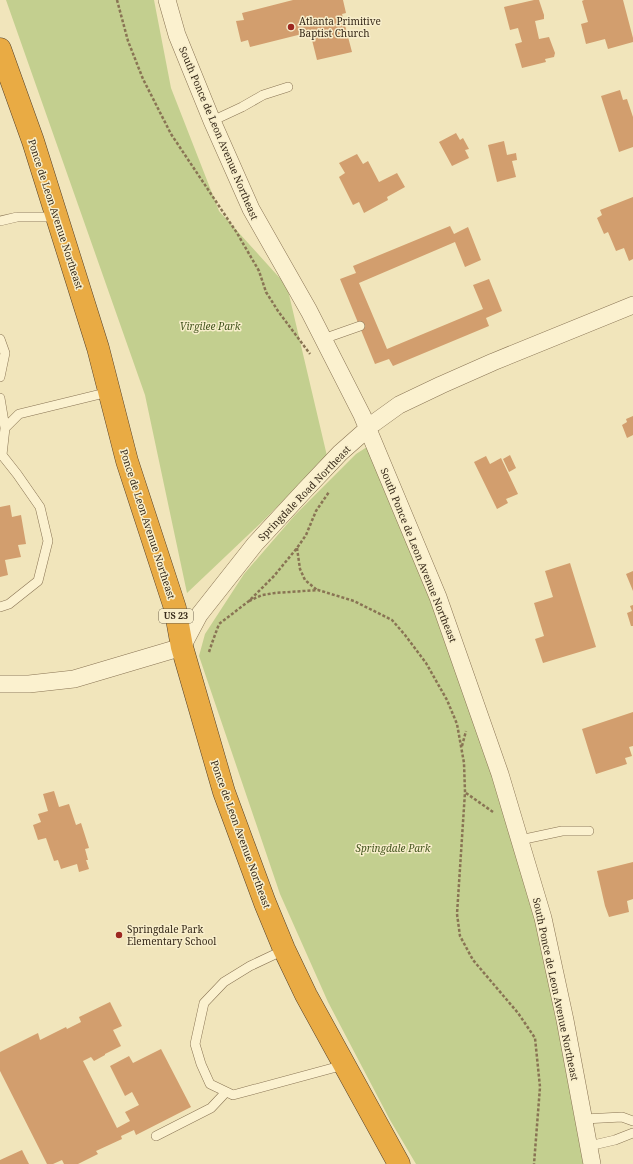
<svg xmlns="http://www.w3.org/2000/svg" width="633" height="1164" viewBox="0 0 633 1164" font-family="'Noto Serif',serif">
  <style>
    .green { fill: #c3cf8f }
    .building { fill: #d29e6e }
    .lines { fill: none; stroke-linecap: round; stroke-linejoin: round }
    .lane-casing { stroke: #897454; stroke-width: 10 }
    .street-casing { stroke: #897454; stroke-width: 18 }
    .highway-casing { stroke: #564129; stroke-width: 23 }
    .path { stroke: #897454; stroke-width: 2.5; stroke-dasharray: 3 2; stroke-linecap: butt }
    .lane { stroke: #fbf1cf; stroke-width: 9 }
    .street { stroke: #fbf1cf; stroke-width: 17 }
    .highway { stroke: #e9ab44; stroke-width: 22 }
    .poi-dot { fill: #9d2720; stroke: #f8eecb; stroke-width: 1.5 }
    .labels { text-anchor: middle; stroke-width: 3; stroke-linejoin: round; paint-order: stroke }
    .shield { fill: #f8eecb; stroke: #71654f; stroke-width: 1 }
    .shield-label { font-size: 9px; font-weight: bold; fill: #372a1a }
    .poi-label { font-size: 10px; fill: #372a1a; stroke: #f8eecb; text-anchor: start }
    .street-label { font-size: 10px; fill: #372a1a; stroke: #f8eecb }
    .park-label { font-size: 10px; font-style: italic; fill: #44551f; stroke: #f8eecb }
  </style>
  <rect width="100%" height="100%" fill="#f1e5bb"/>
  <path class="green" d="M6,0H154L171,88L219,211L287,286L327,456L265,519L187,593L145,395Z
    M367,447L381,463L502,788L566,1017L586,1164H416L390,1120L328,1002L280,894L199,656L205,634L244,574L295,515L356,454Z"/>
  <path class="building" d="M293,0H343L346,13L342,14L352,52L317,60L310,32L250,47L248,40L241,42L236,21L244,20L242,13Z
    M534,0H539L544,15V19L535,21L539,39L549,37L555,53L554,57L545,59L546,62L522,68L515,44L522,42L518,28L510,30L504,7Z
    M584,0H623L633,38V42L608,49L605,39L586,44L581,24L588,22L582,1Z
    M620,90L623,100L627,99L633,117V147L619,152L601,96Z
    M456,133L460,140L463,138L469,149L465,150L469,158L452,166L439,142Z
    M504,141L507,155L516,153L517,160L512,161L516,177L497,182L488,145Z
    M357,154L363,164L368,161L379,182L397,173L405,187L387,197L388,200L364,213L359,202L353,205L339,177L345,173L339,163Z
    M633,197V259L629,261L624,248L616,251L608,232L604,234L597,218L602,215L600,210Z
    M450,226L454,234L468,227L481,260L465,267L455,242L359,283L387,349L483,309L473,285L489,279L502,311L486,318L489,326L393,366L389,359L375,364L340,279L356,273L353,266Z
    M633,416V435L627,438L622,425L627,422L626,419Z
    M510,455L516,468L509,472L503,459Z
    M486,456L490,464L501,458L518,494L506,499L508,503L497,509L474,462Z
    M10,505L12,517L21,515L26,544L18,545L21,557L5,560L8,575L0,577V507Z
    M570,563L596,647L543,663L535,639L544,636L534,603L553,597L545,571Z
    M633,571V591L626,574Z
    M633,605V626H631L627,613L632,611L630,606Z
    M633,712V746L629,747L632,756L625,758L627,764L596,774L582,729Z
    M54,791L59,807L69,804L76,825L81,823L89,848L85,849L88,860H86L89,869L79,872L77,864L61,869L58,860L54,861L46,838L38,840L33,825L41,822L38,814L48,811L43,794Z
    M633,862V899L627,901L629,912L609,917L605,906L597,871Z
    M110,1002L122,1026L113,1030L121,1046L105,1054V1055L94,1061L91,1057L83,1061L117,1128L130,1121L125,1112L139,1105L132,1092L125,1096L110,1066L129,1056L133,1063L161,1049L191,1107L136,1135L134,1130L121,1136L122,1139L96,1151L98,1154L78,1164H64L62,1160L53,1164H47L0,1071V1052L38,1033L40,1040L66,1027L67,1029L81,1022L79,1017Z
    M22,1150L29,1164H0V1160Z"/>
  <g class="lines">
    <defs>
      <path id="lane" d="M212,121L242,107L263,95L288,87
        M0,221L17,217H57
        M0,339L5,353L0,377
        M323,339L360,326
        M0,398L5,428
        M0,607L9,604L38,581L48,541L40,507L17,474L2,455L5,428L19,414L109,392
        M520,840L562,831H589
        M284,950L250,966L224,982L204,1003L195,1044L201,1064L210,1084L233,1095L344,1065
        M584,1119L622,1117L633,1121
        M156,1136L211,1108L226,1092
        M589,1146L615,1140L633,1133"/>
      <path id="street" d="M167,0L177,35L212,121L251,209L309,311L362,415L438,597L500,774L543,918L565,1020L592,1164
        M0,684H29L74,679L182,647L199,615L255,544L304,491L340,453L374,423L399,405L441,385L493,362L633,305"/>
      <path id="highway" d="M0,49L33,141L98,348L127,461L175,608L182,647L224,792L265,903L284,949L306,995L399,1164"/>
    </defs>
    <use href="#lane" class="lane-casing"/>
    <use href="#street" class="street-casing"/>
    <use href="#highway" class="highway-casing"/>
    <path class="path" d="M117,0L128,41L143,79L171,134L237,233L259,271L266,292L278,311L310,354
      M297,548L300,569L305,580L317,590
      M249,601L262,595L275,593L318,590L354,601L392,620L405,635L426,663L447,700L457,724L464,763L465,792L457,914L460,936L473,960L518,1013L535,1038L540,1087L534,1164
      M209,652L212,643L219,624L249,601L274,576L297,548L306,535L316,511L329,492
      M462,746L466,731
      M466,793L493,812"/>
    <use href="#lane" class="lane"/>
    <use href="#street" class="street"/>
    <use href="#highway" class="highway"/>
  </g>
  <g class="poi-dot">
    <circle cx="291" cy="27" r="4"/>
    <circle cx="119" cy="935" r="4"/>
  </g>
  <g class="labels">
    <rect class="shield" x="159" y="609" width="34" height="14" rx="3"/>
    <g class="shield-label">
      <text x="176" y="619">US 23</text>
    </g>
    <g class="poi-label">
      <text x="299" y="25">Atlanta Primitive<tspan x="299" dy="12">Baptist Church</tspan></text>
      <text x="127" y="933">Springdale Park<tspan x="127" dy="12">Elementary School</tspan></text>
    </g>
    <g class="street-label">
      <text transform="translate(219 133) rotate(67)" y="4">South Ponce de Leon Avenue Northeast</text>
      <text transform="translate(56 214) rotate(72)" y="4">Ponce de Leon Avenue Northeast</text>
      <text transform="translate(304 493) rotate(-46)" y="4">Springdale Road Northeast</text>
      <text transform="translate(148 524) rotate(72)" y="4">Ponce de Leon Avenue Northeast</text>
      <text transform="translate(419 555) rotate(68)" y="4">South Ponce de Leon Avenue Northeast</text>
      <text transform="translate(241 834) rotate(70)" y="4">Ponce de Leon Avenue Northeast</text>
      <text transform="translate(556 989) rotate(78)" y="4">South Ponce de Leon Avenue Northeast</text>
    </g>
    <g class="park-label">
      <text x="210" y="330">Virgilee Park</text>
      <text x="393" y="852">Springdale Park</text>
    </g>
  </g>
</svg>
